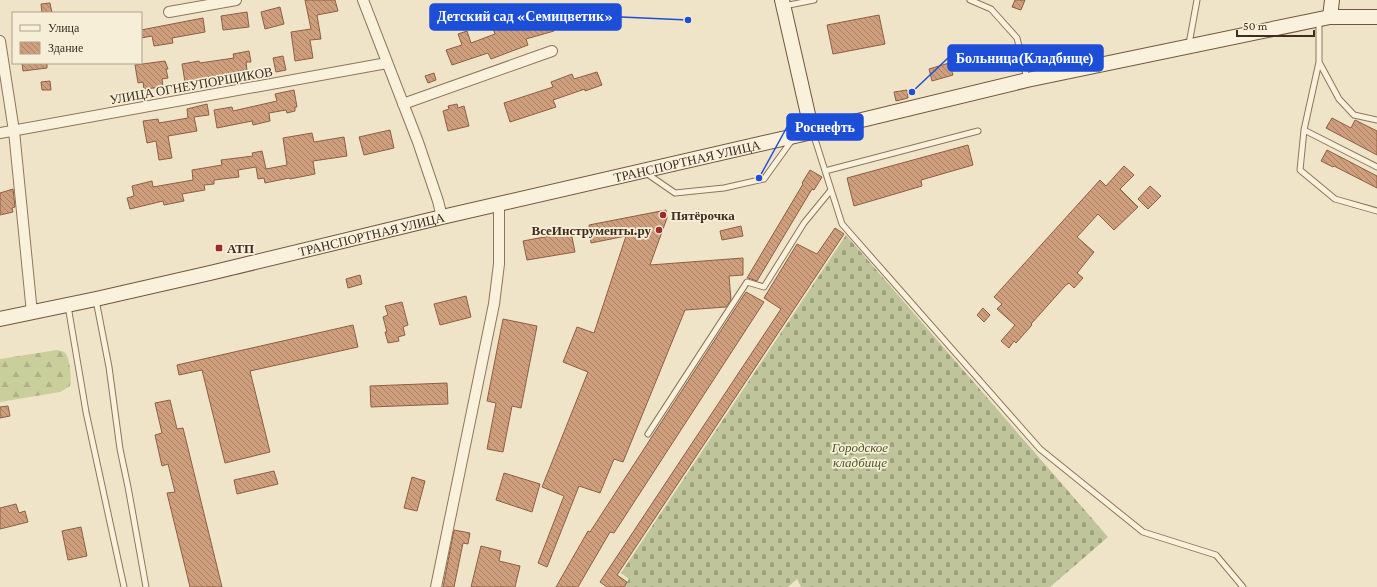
<svg xmlns="http://www.w3.org/2000/svg" width="1377" height="587" viewBox="0 0 1377 587" font-family="'Crimson Pro',serif">
  <style>
    .forest { fill: url(#forest-firs) }
    .cemetery { fill: url(#cemetery-stones) }
    .building { fill: url(#building-back-hatch); stroke: #8d5f41 }
    .lines { fill: none; stroke-linecap: round; stroke-linejoin: round }
    .lane-casing { stroke: #8d765c; stroke-width: 7 }
    .street-casing { stroke: #8d765c; stroke-width: 12 }
    .secondary-casing { stroke: #6f573f; stroke-width: 16 }
    .lane { stroke: #faf1dc; stroke-width: 5 }
    .street { stroke: #faf1dc; stroke-width: 10 }
    .secondary { stroke: #faf1dc; stroke-width: 14 }
    .poi-dot { fill: #9e2a2b; stroke: #f7eed8; stroke-width: 1.5 }
    .labels { text-anchor: middle; stroke-width: 3.5; stroke-linejoin: round; paint-order: stroke }
    .street-label { font-size: 13px; fill: #3d2e20; stroke: #f7eed8 }
    .poi-label { font-size: 13px; font-weight: bold; fill: #3d2e20; stroke: #f7eed8; text-anchor: start }
    .park-label { font-size: 13px; font-style: italic; fill: #4d5a26; stroke: #f7eed8 }
    .leader { fill: none; stroke: #1d4ed8; stroke-width: 1.5 }
    .callout-dot { fill: #1d4ed8; stroke: #f7eed8; stroke-width: 1.5 }
    .callout { fill: #1d4ed8; stroke: #1d4ed8; stroke-width: 1.5 }
    .callout-label { font-size: 14px; text-anchor: middle; font-weight: bold; fill: #fff }
  </style>
  <defs>
    <pattern id="forest-firs" width="22" height="20" patternUnits="userSpaceOnUse"><rect width="22" height="20" fill="#c9cf9b"/><path d="M5 1l3.5 6h-7zM16 11l3.5 6h-7z" fill="#aeb285"/></pattern>
    <pattern id="cemetery-stones" width="16" height="16" patternUnits="userSpaceOnUse"><rect width="16" height="16" fill="#bfc49a"/><path d="M2 7V4a2 2 0 0 1 4 0v3zM10 15v-3a2 2 0 0 1 4 0v3z" fill="#9ca07d"/></pattern>
    <pattern id="building-back-hatch" width="6" height="6" patternUnits="userSpaceOnUse"><rect width="6" height="6" fill="#cf9f7d"/><path d="M-1 5l2 2M0 0l6 6M5-1l2 2" fill="none" stroke="#a98266"/></pattern>
  </defs>
  <rect width="100%" height="100%" fill="#f0e4c8"/>
  <path class="forest" d="M57,350C61,351 64,351 66,354C70,360 72,380 70,386L60,392L0,402V359Z"/>
  <path class="cemetery" d="M846,235L1108,537L1050,587H801L797,579L788,587H624L629,579L621,573Z"/>
  <path class="building" d="M305,0H335L338,11L317,15L321,39L310,40L313,58L295,61L291,32L311,29Z
    M1015,0H1025L1021,10L1012,7Z
    M50,3L52,13H42L41,4Z
    M280,7L284,24L265,29L261,12Z
    M549,11L554,31L526,39L528,45L491,59L488,53L452,65L446,50L462,45L458,34L467,31L471,43L495,34L492,26L518,17L519,19Z
    M247,12L249,27L223,30L221,16Z
    M879,15L885,44L833,54L827,25Z
    M203,18L205,32L172,38L173,43L154,46L152,36L141,38V30Z
    M249,51L251,62H246L247,70L226,74L227,78L218,80L217,76L185,82L182,64L199,61L200,63L234,58L233,54Z
    M283,56L286,70L276,72L273,58Z
    M165,61L168,69H166L168,78L162,79L163,87L144,89L143,82L138,83L135,65Z
    M22,63H47V68L23,71Z
    M949,63L953,75L932,81L929,69Z
    M597,72L602,85L585,91V89L553,100L556,107L510,122L504,103L553,87L551,82L572,74L574,79Z
    M434,73L436,80L428,83L425,76Z
    M50,81L51,90H42L41,82Z
    M294,90L297,107H295V111L287,113L286,110L269,113L270,121L253,125L252,121L217,128L214,110L232,107L233,111L277,101L275,94Z
    M907,90L908,98L896,101L894,92Z
    M207,104L209,115L194,117L197,131L168,136L172,158L159,160L156,141L147,143L143,121L158,119L159,123L188,118L187,109Z
    M457,104L458,108L464,106L469,126L448,131L443,111L449,109L448,106Z
    M1332,118L1351,128L1355,120L1377,131V155L1326,128Z
    M390,130L394,148L364,155L359,137Z
    M312,133L314,142L344,137L347,156L313,161L315,174L290,179L289,178L265,183L264,178L258,179L256,167L238,170L239,177L214,180V184L204,185L205,190L182,194L184,201L164,205L163,201L130,209L127,198L134,196L132,186L152,181L153,187L193,180L192,170L222,165L221,160L253,156L252,153L262,151L266,169L287,165L283,138Z
    M968,145L973,165L921,180L922,186L854,206L847,178Z
    M1327,150L1377,176V188L1334,166L1333,167L1321,161Z
    M1124,166L1134,175L1120,189L1138,207L1114,230L1098,214L1077,237L1094,252L1077,273L1083,278L1074,288L1069,283L1065,286L1031,324L1032,325L1016,343L1014,341L1009,348L1001,341L1015,325L997,309L1002,304L994,297L1100,180L1106,186Z
    M810,170L822,177L814,190L812,189L757,281L748,278H747L803,184L802,183Z
    M1150,186L1161,196L1148,209L1138,199Z
    M13,189L15,207L12,208L13,212L0,215V193Z
    M666,210L667,218L650,265L743,258V275L729,276L731,300L726,307L685,310L623,462L614,459L600,493L579,486L547,567L538,563L564,496L542,487L588,372L563,362L577,327L594,333L626,236L591,243L589,225Z
    M741,226L743,236L722,240L720,231Z
    M835,228L844,234L617,575L627,582L624,587H607L600,582L781,309L764,298L797,244L817,254Z
    M571,232L575,252L527,260L523,241Z
    M360,275L362,284L348,288L346,279Z
    M746,292L764,302L614,533L610,532L578,587H556L588,531L590,532Z
    M466,296L471,317L440,325L434,304Z
    M402,302L408,325L403,327L405,335L398,337L399,341L388,343L385,332H387L383,317L388,315L385,306Z
    M983,308L990,315L984,322L977,315Z
    M503,319L537,326L521,408L512,406L503,452L487,449L496,403L487,401Z
    M353,325L358,347L250,371L270,452L225,463L202,370L179,375L177,365Z
    M447,383L448,404L371,407L370,386Z
    M170,400L177,429L183,428L222,587H190L167,493L175,492L168,464L162,466L155,435L162,433L155,403Z
    M8,406L10,416L0,418V407Z
    M274,471L278,484L237,494L234,480Z
    M504,473L540,484L532,512L496,500Z
    M412,477L425,481L417,511L404,508Z
    M16,504L19,513L25,511L28,522L0,529V508Z
    M81,527L87,556L68,560L62,531Z
    M454,530L470,533L468,544L463,543L454,587H443Z
    M481,546L501,551L499,561L520,566L515,587H471Z"/>
  <g class="lines">
    <defs>
      <path id="lane" d="M970,0L991,9L1017,38L1027,79
        M784,6L814,0
        M1319,21V62L1304,130L1300,170L1335,199L1377,211
        M1189,44L1197,0
        M1319,62L1339,99L1354,115L1377,120
        M1304,130L1377,167
        M813,133L842,224L1040,449L1143,532L1216,555L1243,587
        M825,171L978,131
        M646,173L675,193L724,188L764,179L792,140
        M96,300L109,367L120,449L128,487L146,587
        M68,306L86,412L124,587
        M648,434L747,282L764,287L804,223L831,190"/>
      <path id="street" d="M363,0L418,142L438,201L442,217
        M169,12L236,0
        M0,41L14,131L32,313
        M403,104L552,51
        M0,133L387,63
        M436,587L494,304L499,264V204"/>
      <g id="secondary">
        <path d="M782,0L812,132"/>
        <path d="M1330,17L1332,0"/>
        <path id="s1" d="M0,319L96,299L210,273L442,217L812,132L1027,80L1330,17H1377"/>
      </g>
    </defs>
    <use href="#lane" class="lane-casing"/>
    <use href="#street" class="street-casing"/>
    <use href="#secondary" class="secondary-casing"/>
    <use href="#lane" class="lane"/>
    <use href="#street" class="street"/>
    <use href="#secondary" class="secondary"/>
  </g>
  <g class="poi-dot">
    <circle cx="663" cy="215" r="4"/>
    <circle cx="659" cy="230" r="4"/>
    <rect x="215" y="244" width="8" height="8" rx="2"/>
  </g>
  <g class="labels">
    <g class="street-label">
      <text transform="translate(191 85) rotate(-10)" y="5">УЛИЦА ОГНЕУПОРЩИКОВ</text>
      <text dy="5" stroke="none"><textPath href="#s1" startOffset="705">ТРАНСПОРТНАЯ УЛИЦА</textPath></text>
      <text dy="5" stroke="none"><textPath href="#s1" startOffset="381">ТРАНСПОРТНАЯ УЛИЦА</textPath></text>
    </g>
    <g class="poi-label">
      <text x="671" y="220">Пятёрочка</text>
      <text x="651" y="235" text-anchor="end">ВсеИнструменты.ру</text>
      <text x="227" y="253">АТП</text>
    </g>
    <g class="park-label">
      <text x="860" y="452">Городское<tspan x="860" dy="15">кладбище</tspan></text>
    </g>
  </g>
  <path class="leader" d="M688 20L621 17M912 92L948 58M759 178L787 127"/>
  <g class="callout-dot">
    <circle cx="688" cy="20" r="4"/>
    <circle cx="912" cy="92" r="4"/>
    <circle cx="759" cy="178" r="4"/>
  </g>
  <g class="callout">
    <rect x="430" y="4" width="191" height="26" rx="4"/>
    <rect x="948" y="45" width="155" height="26" rx="4"/>
    <rect x="787" y="114" width="76" height="26" rx="4"/>
  </g>
  <g class="callout-label">
    <text x="525" y="21">Детский сад «Семицветик»</text>
    <text x="1025" y="63">Больница(Кладбище)</text>
    <text x="825" y="132">Роснефть</text>
  </g>
  <rect x="12" y="12" width="130" height="52" fill="#f7eed8" stroke="#ada18e"/>
  <rect x="20" y="25" width="20" height="6" fill="#faf1dc" stroke="#ada18e"/>
  <text x="48" y="32" font-size="12" fill="#3d2e20">Улица</text>
  <rect x="20" y="42" width="20" height="12" fill="url(#building-back-hatch)" stroke="#ada18e"/>
  <text x="48" y="52" font-size="12" fill="#3d2e20">Здание</text>
  <path d="M1237 30v6h77v-6" fill="none" stroke="#3d2e20" stroke-width="2"/>
  <text x="1243" y="30" font-size="12" fill="#3d2e20" stroke="#f7eed8" stroke-width="3" paint-order="stroke">50 m</text>
</svg>
